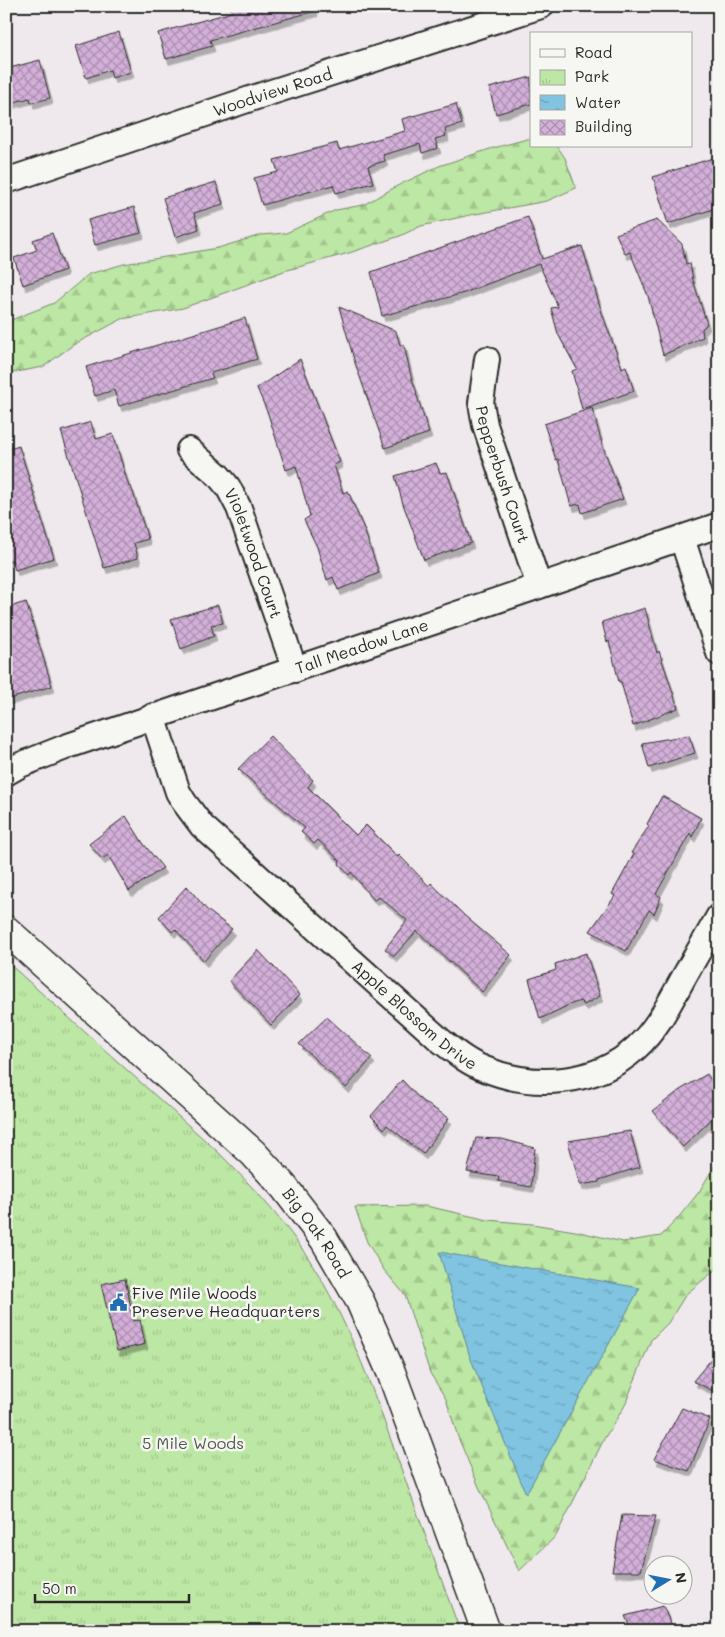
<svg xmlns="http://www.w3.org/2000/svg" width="725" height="1637" viewBox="0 0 725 1637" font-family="Mali,sans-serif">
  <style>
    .forest { fill: url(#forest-firs); stroke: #748968 }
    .park { fill: url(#park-tufts); stroke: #748968 }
    .water { fill: url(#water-ripples); stroke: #5e8798 }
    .building { fill: url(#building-cross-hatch); stroke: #2b2b2b; filter: url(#shadow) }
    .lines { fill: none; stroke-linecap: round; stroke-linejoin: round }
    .street-casing { stroke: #2b2b2b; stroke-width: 28 }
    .secondary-casing { stroke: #2b2b2b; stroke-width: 31 }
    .street { stroke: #f6f6f2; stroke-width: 24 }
    .secondary { stroke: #f6f6f2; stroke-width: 28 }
    .labels { text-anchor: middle; stroke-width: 5; stroke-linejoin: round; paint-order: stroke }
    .street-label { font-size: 16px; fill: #2b2b2b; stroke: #f6f6f2 }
    .poi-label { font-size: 16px; fill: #2b2b2b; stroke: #f6f6f2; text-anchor: start }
    .park-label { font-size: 16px; fill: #505a49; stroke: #f6f6f2 }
  </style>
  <defs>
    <pattern id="forest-firs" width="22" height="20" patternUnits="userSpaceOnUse" patternTransform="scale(1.25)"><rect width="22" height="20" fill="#bde7a4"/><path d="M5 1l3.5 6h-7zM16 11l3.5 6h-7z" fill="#a3c68d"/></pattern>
    <pattern id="park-tufts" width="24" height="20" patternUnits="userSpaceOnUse" patternTransform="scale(1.25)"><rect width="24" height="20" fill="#bde7a4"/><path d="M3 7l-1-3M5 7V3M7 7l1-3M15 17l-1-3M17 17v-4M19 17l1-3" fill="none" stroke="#a3c68d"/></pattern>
    <pattern id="water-ripples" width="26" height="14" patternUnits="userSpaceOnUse" patternTransform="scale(1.25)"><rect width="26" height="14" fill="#80c4e1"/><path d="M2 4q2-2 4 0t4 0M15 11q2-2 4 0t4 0" fill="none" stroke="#699fb7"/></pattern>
    <pattern id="building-cross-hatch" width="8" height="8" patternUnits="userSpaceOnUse" patternTransform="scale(1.25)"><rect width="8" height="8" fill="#d3afd9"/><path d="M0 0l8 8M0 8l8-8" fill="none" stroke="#ab8fb0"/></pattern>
    <filter id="shadow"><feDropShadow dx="3" dy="5.5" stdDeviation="0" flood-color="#0004"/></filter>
  </defs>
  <rect width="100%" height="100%" fill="#efe8ed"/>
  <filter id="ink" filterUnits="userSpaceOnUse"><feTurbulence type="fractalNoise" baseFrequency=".02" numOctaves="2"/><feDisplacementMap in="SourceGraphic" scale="10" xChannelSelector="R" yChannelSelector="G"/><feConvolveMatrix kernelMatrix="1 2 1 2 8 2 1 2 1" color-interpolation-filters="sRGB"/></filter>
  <g filter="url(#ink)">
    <path class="forest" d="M531,138V146H557L565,158L576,188L547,201L470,215L421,226L400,236L349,253L284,271L183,308L122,319L73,345L43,367L6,374V322L54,303L89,274L124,264L218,248L261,235L286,233L336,210L363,205L399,185L439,166L490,149Z
      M719,1158V1267L686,1294L668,1323L651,1340L624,1407L604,1439L556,1536L519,1571L479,1487L458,1437L446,1399L430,1373L405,1295L384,1270L367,1242L355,1207L426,1206L488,1220L532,1224L575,1231L623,1242L661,1236L678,1218L699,1192Z"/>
    <path class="park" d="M6,961L218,1152C255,1189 291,1228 317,1272C352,1331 375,1395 398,1460C419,1517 439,1574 460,1631H6Z"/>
    <path class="water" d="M439,1252L640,1288L526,1494L470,1357Z"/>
    <path class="building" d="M230,6H314L315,11L210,40L212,46L166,59L158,33L232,12Z
      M119,32L131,72L112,78L110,70L86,78L76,46Z
      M40,60L50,98L31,103L30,98L6,104V69Z
      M531,77V104L496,114L489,88Z
      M456,104L462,124L445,129L446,136L435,139L438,148L422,153L420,144L383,155L385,161L368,166L373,183L336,193L333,185L262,205L254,178L278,172L274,160L337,143L339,150L405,131L402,119Z
      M719,156V207L668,224L653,177Z
      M216,182L223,204L194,213L199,229L175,237L163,198Z
      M134,207L141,233L95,245L88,220Z
      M528,217L542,259L582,246L602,313L622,368L626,366L634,391L582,409L572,371L577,369L558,334L551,308L558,307L539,264L464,293L382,316L371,272Z
      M657,220L682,244L686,264L690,263L693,280L707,324L702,329L703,337L663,355L648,296L630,252L625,254L616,234Z
      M52,233L65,270L23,285L14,258L37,250L33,240Z
      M339,307L396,331L400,345H404L411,376L417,393H416L429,433L385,448L355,363Z
      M245,318L257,359L211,373L213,378L119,406L114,390L95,396L86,367Z
      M300,359L340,462L334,465L343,493L348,491L364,529L379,573L338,590L333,577L327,580L317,547L304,520L310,516L296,466L286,470L268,414L257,388Z
      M592,408L603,447L623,499L582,513L580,504L571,506L558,459L556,460L544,424Z
      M91,422L96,439L113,434L129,487L131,486L148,539L134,543L138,558L104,568L61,431Z
      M19,446L54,558L15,570L12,560L6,562V450Z
      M436,463L440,473L447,472L471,543L424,560L403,504L395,476Z
      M26,602L52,686L6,700V608Z
      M218,605L223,623L211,625L214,636L181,649L171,619Z
      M645,608L657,653L659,651L678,708L633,726L621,682H619L609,641L607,642L602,622Z
      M689,735L695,753L649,768L642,743Z
      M270,736L313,780L308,787L356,835L366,825L398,857L399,855L429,886L431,883L466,917L511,955L482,992L417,931L394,956L385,949L407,920L379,897L374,900L351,872L349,875L339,864L340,861L318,840L314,844L301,832L305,828L238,769Z
      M662,796L701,818L692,837L690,833L656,894L661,897L654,914L649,910L626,951L590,931L615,896L612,894L634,854L631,853L649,826L647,824Z
      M126,816L143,843L163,868L129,891L108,855L102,859L89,844Z
      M187,886L207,910L232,929L204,961L175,929L172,932L159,917Z
      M258,950L300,995L271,1025L229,981Z
      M586,953L600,996L584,1005L580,1001L569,1005L540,1019L529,979L556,970L555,964Z
      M327,1017L372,1058L346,1088L299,1044Z
      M707,1074L719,1091V1112L683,1147L653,1111L680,1090Z
      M402,1080L422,1101L449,1118L423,1154L387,1125L384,1129L371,1116Z
      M630,1131L640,1167L599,1180V1182L580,1185L568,1141Z
      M476,1138L502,1139L535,1148L531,1187L498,1181L499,1177L467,1172Z
      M125,1279L134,1321L140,1320L145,1344L117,1351L101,1284Z
      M719,1350V1394L693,1381Z
      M682,1408L710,1419L689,1471L654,1459Z
      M622,1515L656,1516L641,1571H612Z
      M663,1606L674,1631H632L625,1616Z"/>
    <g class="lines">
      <defs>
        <g id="street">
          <path id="s1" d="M6,181L256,97L541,6"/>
          <path id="s2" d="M487,359L481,403L485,425L539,586"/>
          <path id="s3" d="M189,450L218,475L228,487L239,508L295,670"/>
          <path d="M682,538L719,653"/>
          <path id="s4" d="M153,716L178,792L184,802L202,826L440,1040C454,1051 468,1063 485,1069C533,1089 596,1085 636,1048C655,1031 667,1008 679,986C692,962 706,939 719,916"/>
          <path id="s5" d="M6,773L20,765L68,746L719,525"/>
        </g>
        <g id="secondary">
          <path id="s6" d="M6,930L253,1153L284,1187L324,1239L360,1301L391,1372L486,1631"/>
        </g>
      </defs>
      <use href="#street" class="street-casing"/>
      <use href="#secondary" class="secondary-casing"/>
      <use href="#street" class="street"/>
      <use href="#secondary" class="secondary"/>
    </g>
  </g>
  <defs>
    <symbol id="civic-bare" viewBox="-9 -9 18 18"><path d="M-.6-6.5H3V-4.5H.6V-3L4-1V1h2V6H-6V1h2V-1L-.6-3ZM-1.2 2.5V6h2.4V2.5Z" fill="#1f6fb2" stroke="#f6f6f2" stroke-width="2.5" paint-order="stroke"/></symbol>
  </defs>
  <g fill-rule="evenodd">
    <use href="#civic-bare" x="106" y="1290" width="25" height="25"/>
  </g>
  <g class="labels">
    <g class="street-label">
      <text dy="6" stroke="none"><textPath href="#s1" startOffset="281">Woodview Road</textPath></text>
      <text dy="6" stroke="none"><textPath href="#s2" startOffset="119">Pepperbush Court</textPath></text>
      <text dy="6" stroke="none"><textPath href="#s3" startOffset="125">Violetwood Court</textPath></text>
      <text dy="6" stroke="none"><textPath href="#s5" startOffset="378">Tall Meadow Lane</textPath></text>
      <text dy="6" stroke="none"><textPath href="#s4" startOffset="406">Apple Blossom Drive</textPath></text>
      <text dy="6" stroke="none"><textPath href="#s6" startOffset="435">Big Oak Road</textPath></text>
    </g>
    <g class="poi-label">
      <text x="132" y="1299">Five Mile Woods<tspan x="132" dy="18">Preserve Headquarters</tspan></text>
    </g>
    <g class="park-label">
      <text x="193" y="1449">5 Mile Woods</text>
    </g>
  </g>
  <rect width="725" height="1637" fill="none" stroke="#f6f6f2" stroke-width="25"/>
  <rect x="12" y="12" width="700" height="1612" fill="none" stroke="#2b2b2b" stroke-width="2" filter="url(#ink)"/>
  <rect x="530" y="32" width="162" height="115" fill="#f6f6f2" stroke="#a5a5a2"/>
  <rect x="540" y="49" width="25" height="8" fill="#f6f6f2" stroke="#a5a5a2"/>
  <text x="575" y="58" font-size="15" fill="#2b2b2b">Road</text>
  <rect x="540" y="70" width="25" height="15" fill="url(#park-tufts)" stroke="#a5a5a2"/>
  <text x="575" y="82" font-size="15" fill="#2b2b2b">Park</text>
  <rect x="540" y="95" width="25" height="15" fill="url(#water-ripples)" stroke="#a5a5a2"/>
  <text x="575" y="108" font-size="15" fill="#2b2b2b">Water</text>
  <rect x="540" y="120" width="25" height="15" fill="url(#building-cross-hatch)" stroke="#a5a5a2"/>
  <text x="575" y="132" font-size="15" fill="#2b2b2b">Building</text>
  <g transform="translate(668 1580) rotate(80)"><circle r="24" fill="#f6f6f2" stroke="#a5a5a2"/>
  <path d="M0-4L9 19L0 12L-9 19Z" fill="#1f6fb2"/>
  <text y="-8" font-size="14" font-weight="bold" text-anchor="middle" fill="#2b2b2b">N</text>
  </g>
  <path d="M35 1594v8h154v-8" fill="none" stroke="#2b2b2b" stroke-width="2.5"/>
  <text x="42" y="1594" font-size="15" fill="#2b2b2b" stroke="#f6f6f2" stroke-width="4" paint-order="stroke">50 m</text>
</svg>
